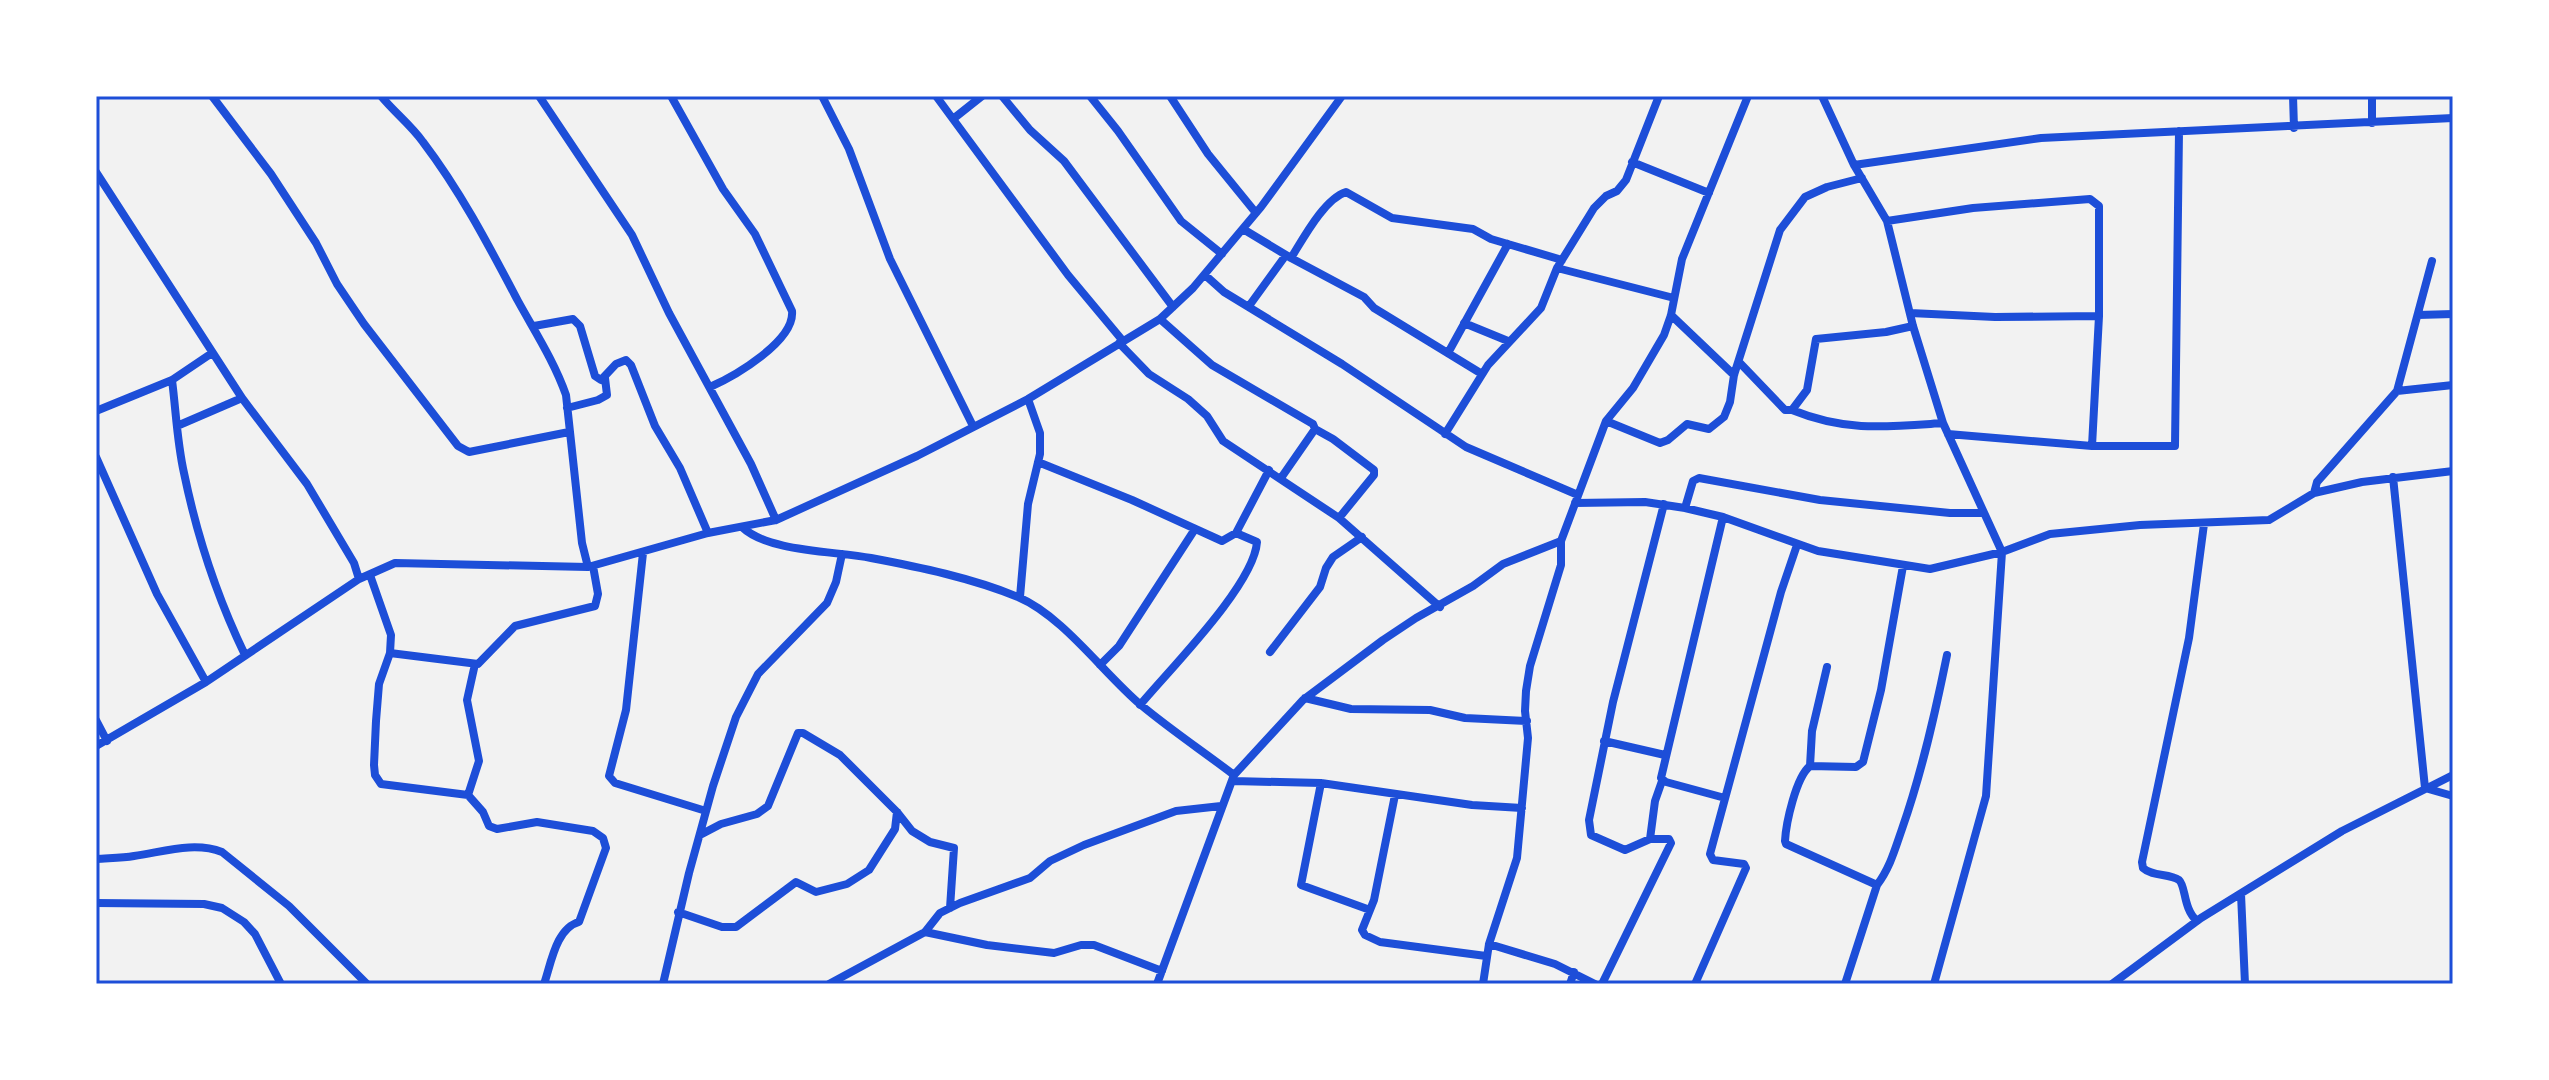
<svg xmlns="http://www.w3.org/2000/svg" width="2549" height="1080" viewBox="0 0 2549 1080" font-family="'Archivo Narrow',sans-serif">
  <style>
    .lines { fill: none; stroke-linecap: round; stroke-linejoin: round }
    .minor { stroke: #1d4ed8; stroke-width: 8 }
    .neatline { fill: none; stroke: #1d4ed8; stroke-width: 3 }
  </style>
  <rect width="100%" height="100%" fill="#f2f2f2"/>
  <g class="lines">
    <path class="minor" d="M212,96L271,174L316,243L337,284L364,324L458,446L469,452L569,432
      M381,96C394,112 411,125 423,142C461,192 489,246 518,301C535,332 554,361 566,395L582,543L588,567
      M539,96L632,235L669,313L751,464L776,520
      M671,96L723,189L755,234L792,311C795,341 735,376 710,387
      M822,96L849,149L890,259L973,426
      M936,96L1068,275L1123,341
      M1002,96L1030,130L1064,161L1173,307
      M1090,96L1118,131L1181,221L1222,254
      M1170,96L1208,154L1256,213
      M1822,96L1854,165L1887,221L1913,326L1943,423L2002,552L1986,796L1934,984
      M2293,96L2294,128
      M953,119L982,96
      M2372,123V96
      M1632,162L1709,193
      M1854,165L2041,138L2453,118
      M96,172L242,398L307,484L354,563L359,579
      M1887,221L1973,208L2090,199L2099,206V316L2092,446
      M1243,229L1291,258L1364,297L1374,308L1482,374
      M1291,258C1303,239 1324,199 1346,192L1392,218L1473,229L1491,239L1562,260
      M1557,268L1674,298
      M1205,275L1224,292L1342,364L1466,447L1578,495
      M1249,306L1286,255
      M1910,313L1995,317L2099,316
      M1671,315L1734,375
      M2418,315L2453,314
      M1160,319L1212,365L1313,424L1315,429L1281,478
      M1464,323L1508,341
      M534,326L573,319L580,326L595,376L601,380L616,364L626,360L631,365L655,426L680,468L708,533
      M1119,343L1149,374L1188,399L1207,416L1223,441L1339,518L1440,607
      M1448,353L1508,244
      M1739,362L1785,410H1792L1807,390L1816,339L1886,332L1913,326
      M172,380C176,411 177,442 184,473C197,536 217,597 245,655
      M2397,391L2453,385
      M567,408L598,400L607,395L605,378
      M1792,410C1846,432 1886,427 1943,423
      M96,411L172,380L212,353
      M1606,421L1660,443L1668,440L1687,424L1709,429L1724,417L1730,402L1734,375L1780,230L1805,197L1827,187L1862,178
      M177,426L242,398
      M1315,429L1333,439L1374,470V475L1339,518
      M1445,434L1488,365L1541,308L1557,268L1594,208L1606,196L1617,191L1626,180L1659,96
      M1948,434L2092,446H2175L2179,131
      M96,457L157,594L206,682
      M1038,462L1132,500L1222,541L1236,533L1269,470
      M2393,477L2425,788L2453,796
      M2314,493L2317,482L2397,391L2432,261
      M1575,503L1645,502L1685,508L1723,517L1818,551L1930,569L2002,552L2050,534L2140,525L2269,520L2314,493L2362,482L2453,471
      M1685,508L1693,481L1699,478L1820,500L1950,513H1984
      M1723,517L1661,778L1666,782L1725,798
      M742,527C768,552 835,551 871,558C919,567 972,578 1018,597C1063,616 1104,674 1141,705C1171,730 1204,752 1234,775
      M643,553L626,710L609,776L615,783L706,811
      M370,575L391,635L390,653L379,684L376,721L374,765L375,775L381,784L468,795L483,812L489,826L497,829L537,822L593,831L603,838L606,848L579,922C556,928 551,964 544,984
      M1020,597L1028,504L1040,454V433L1028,399
      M1270,652L1320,587L1326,568L1333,557L1362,537
      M390,653L478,664L515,626L595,606L598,594L593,566
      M1100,665L1119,646L1195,529
      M1827,667L1812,731L1810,766C1796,777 1786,823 1785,841L1786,844L1877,885
      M1305,698L1351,709L1430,710L1465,718L1527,721
      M1140,705C1170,669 1254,585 1257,542L1236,533
      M96,720L107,741
      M1604,741L1665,755
      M96,746L206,682L359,579L395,563L588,567L708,533L776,520L917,456L1028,399L1160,319L1193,288L1261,207L1342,96
      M1810,766L1856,767L1863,762L1881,690L1903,566
      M1233,781L1321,783L1472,805L1522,808
      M1321,783L1301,885L1370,910
      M468,795L479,761L467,700L475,664
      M1395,795L1374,900L1362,930L1365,935L1380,942L1486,956
      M700,835L721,824L757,814L768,806L798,733H803L840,755L897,812L912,831L930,842L954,848L950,908
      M1650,839L1655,801L1662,781
      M96,859C109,858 122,858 134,856C163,852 194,841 222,852L289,906L367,984
      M2241,894L2245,984
      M96,903L204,904L222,908L244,922L255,934L281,984
      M678,912L722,927H736L796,882L816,892L847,884L869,870L895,829L897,812
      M2197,921C2183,909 2186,886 2179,880C2169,873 2153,877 2143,868L2142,862L2189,638L2204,524
      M925,932L987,945L1054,953L1081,945H1094L1162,971
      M1489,944L1555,964L1595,984
      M663,984L689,873L713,786L736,717L758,674L827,603L836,582L842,554
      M829,984L925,932L940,913L960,903L1030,878L1050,861L1084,845L1176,811L1221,806
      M1157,984L1234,775L1303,700L1383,640L1416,618L1473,586L1503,564L1561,541
      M1483,984L1489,944L1517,858L1528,738L1525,711L1526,691L1530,666L1561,565V541L1606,421L1633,388L1664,335L1671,315L1682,259L1748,96
      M1570,984L1574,972
      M1602,984L1671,843L1669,839H1650L1625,850L1591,835L1589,820L1613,702L1664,504
      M1695,984L1746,868L1744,864L1713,860L1710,854L1781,592L1797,545
      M1845,984L1877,885C1890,868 1895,849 1902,829C1922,772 1935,714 1947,655
      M2112,984L2201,918L2342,831L2453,775"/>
  </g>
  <rect width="2549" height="1080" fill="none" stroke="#ffffff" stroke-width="196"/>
  <rect x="98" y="98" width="2353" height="884" class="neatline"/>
</svg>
